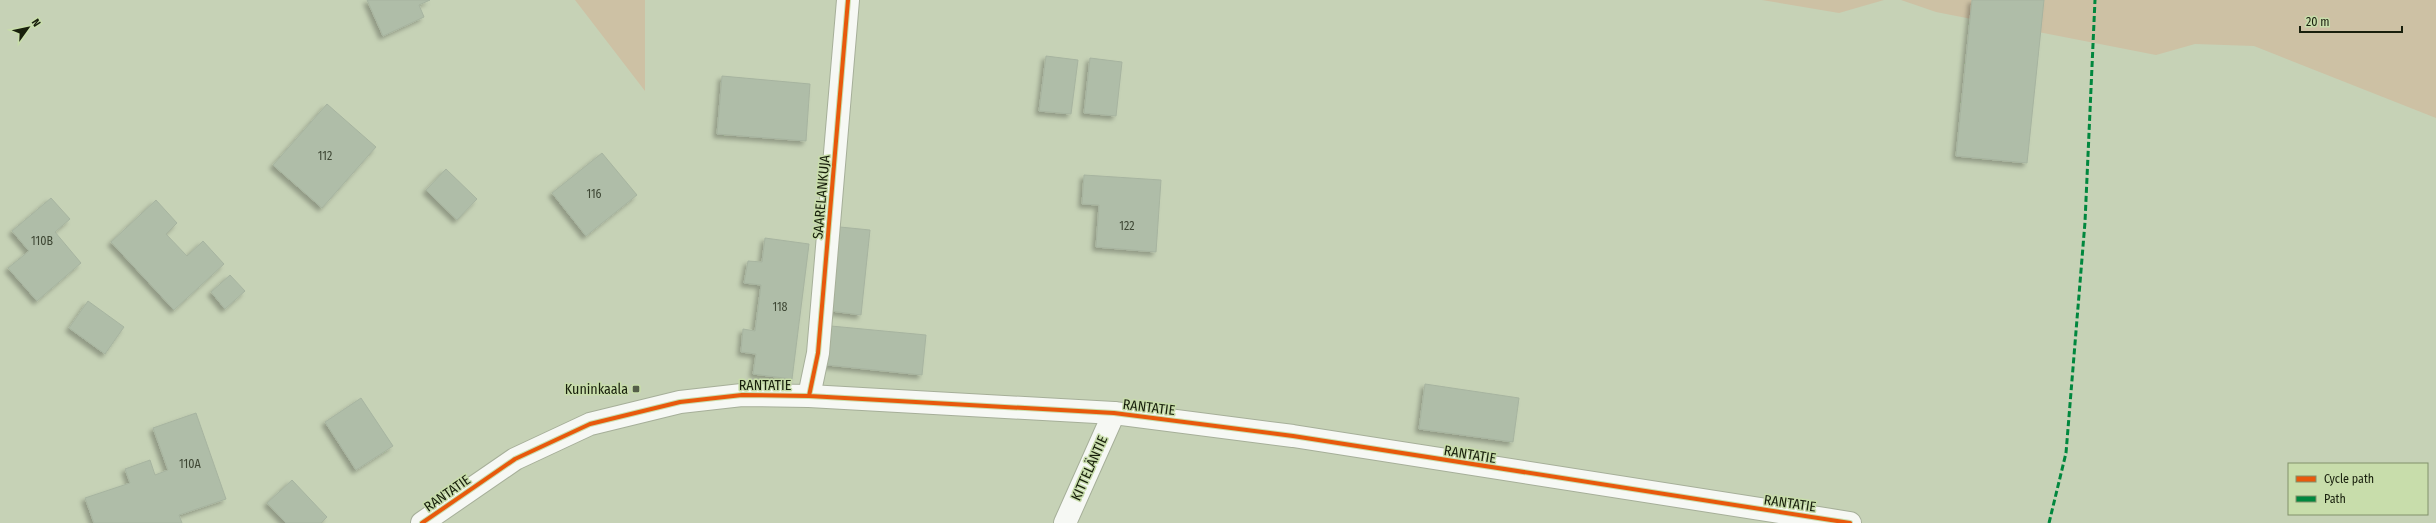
<svg xmlns="http://www.w3.org/2000/svg" width="2436" height="523" viewBox="0 0 2436 523" font-family="'Fira Sans Condensed',sans-serif">
  <style>
    .green { fill: #cdc1a4 }
    .building { fill: #afbda8; stroke: #a7b4a0; filter: url(#shadow) }
    .lines { fill: none; stroke-linecap: round; stroke-linejoin: round }
    .minor-casing { stroke: #a6af99; stroke-width: 24 }
    .tertiary-casing { stroke: #a6af99; stroke-width: 24 }
    .minor { stroke: #f6f8f4; stroke-width: 22 }
    .tertiary { stroke: #f6f8f4; stroke-width: 22 }
    .quiet { stroke: #00873e; stroke-width: 3; stroke-dasharray: 6 3; stroke-linecap: butt }
    .cycleway-casing { stroke: #c8ddab; stroke-width: 6 }
    .cycleway { stroke: #e8590c; stroke-width: 4 }
    .poi-dot { fill: #555e48; stroke: #c8ddab; stroke-width: 1.5 }
    .labels { text-anchor: middle; stroke-width: 3; stroke-linejoin: round; paint-order: stroke }
    .number-label { font-size: 12px; fill: #3e4734 }
    .street-label { font-size: 14px; fill: #181f0c; stroke: #c8ddab }
    .poi-label { font-size: 14px; fill: #181f0c; stroke: #c8ddab; text-anchor: end }
  </style>
  <defs>
    <filter id="shadow"><feDropShadow dx="-3.5" dy="3.5" stdDeviation="2" flood-color="#0004"/></filter>
  </defs>
  <rect width="100%" height="100%" fill="#c6d2b6"/>
  <path class="green" d="M575,0H645V91Z
    M1762,0H1884L1839,13Z
    M1901,0H2436V118L2254,46L2195,44L2156,55L1936,12Z"/>
  <path class="building" d="M367,0H430L419,5L424,17L383,36Z
    M1972,0H2044L2027,163L1956,156Z
    M1046,56L1078,60L1071,114L1039,111Z
    M1090,58L1122,62L1116,116L1084,113Z
    M722,76L810,84L806,141L717,134Z
    M327,104L376,147L322,208L273,165Z
    M602,153L637,195L586,236L552,193Z
    M446,169L477,199L457,220L426,190Z
    M1084,175L1161,180L1156,252L1096,247L1099,205L1082,204Z
    M51,198L70,219L55,232L81,263L37,301L8,268L29,251L12,231Z
    M156,200L177,223L166,234L187,256L203,241L224,264L174,310L111,242Z
    M840,227L870,230L861,315L831,311Z
    M765,238L809,244L792,379L753,374L756,354L741,352L743,329L755,331L761,285L744,283L748,261L762,262Z
    M230,275L245,291L225,309L211,292Z
    M88,301L124,327L105,354L69,328Z
    M831,326L926,335L922,375L827,365Z
    M1425,384L1519,398L1513,442L1419,429Z
    M361,398L393,446L356,470L325,422Z
    M196,413L226,499L179,515L182,523H94L85,498L130,483L125,469L150,460L155,475L168,470L153,428Z
    M292,480L327,517L321,523H286L267,503Z"/>
  <g class="lines">
    <defs>
      <path id="minor" d="M809,396L818,353L848,0
        M1065,523L1114,413"/>
      <path id="tertiary" d="M422,523L515,459L590,424L680,402L742,395L809,396L1114,413L1293,436L1850,523"/>
    </defs>
    <use href="#minor" class="minor-casing"/>
    <use href="#tertiary" class="tertiary-casing"/>
    <use href="#minor" class="minor"/>
    <use href="#tertiary" class="tertiary"/>
    <path class="quiet" d="M2049,523L2066,453L2085,222L2095,0"/>
    <defs>
      <path id="cycleway" d="M809,396L818,353L848,0
        M422,523L515,459L590,424L680,402L742,395L809,396L1114,413L1293,436L1850,523"/>
    </defs>
    <use href="#cycleway" class="cycleway-casing"/>
    <use href="#cycleway" class="cycleway"/>
  </g>
  <rect class="poi-dot" x="632" y="385" width="8" height="8" rx="2"/>
  <g class="labels">
    <g class="number-label">
      <text x="325" y="160">112</text>
      <text x="594" y="198">116</text>
      <text x="1127" y="230">122</text>
      <text x="42" y="245">110B</text>
      <text x="780" y="311">118</text>
      <text x="190" y="468">110A</text>
    </g>
    <g class="street-label">
      <text transform="translate(821 197) rotate(-85)" y="5">SAARELANKUJA</text>
      <text x="765" y="390">RANTATIE</text>
      <text transform="translate(1149 407) rotate(7)" y="5">RANTATIE</text>
      <text transform="translate(1470 454) rotate(9)" y="5">RANTATIE</text>
      <text transform="translate(1089 468) rotate(-66)" y="5">KITTELÄNTIE</text>
      <text transform="translate(447 493) rotate(-35)" y="5">RANTATIE</text>
      <text transform="translate(1790 503) rotate(8)" y="5">RANTATIE</text>
    </g>
    <g class="poi-label">
      <text x="628" y="394">Kuninkaala</text>
    </g>
  </g>
  <rect x="2288" y="463" width="140" height="52" fill="#c8ddab" stroke="#82916b"/>
  <rect x="2296" y="476" width="20" height="6" fill="#e8590c" stroke="#82916b"/>
  <text x="2324" y="483" font-size="12" fill="#181f0c">Cycle path</text>
  <rect x="2296" y="496" width="20" height="6" fill="#00873e" stroke="#82916b"/>
  <text x="2324" y="503" font-size="12" fill="#181f0c">Path</text>
  <g transform="translate(28 28) rotate(57)" stroke="#c8ddab" stroke-width="3" paint-order="stroke">
  <path d="M0-3L7 15L0 10L-7 15Z" fill="#181f0c"/>
  <text y="-6" font-size="11" font-weight="bold" text-anchor="middle" fill="#181f0c">N</text>
  </g>
  <path d="M2300 26v6h102v-6" fill="none" stroke="#181f0c" stroke-width="2"/>
  <text x="2306" y="26" font-size="12" fill="#181f0c" stroke="#c8ddab" stroke-width="3" paint-order="stroke">20 m</text>
</svg>
